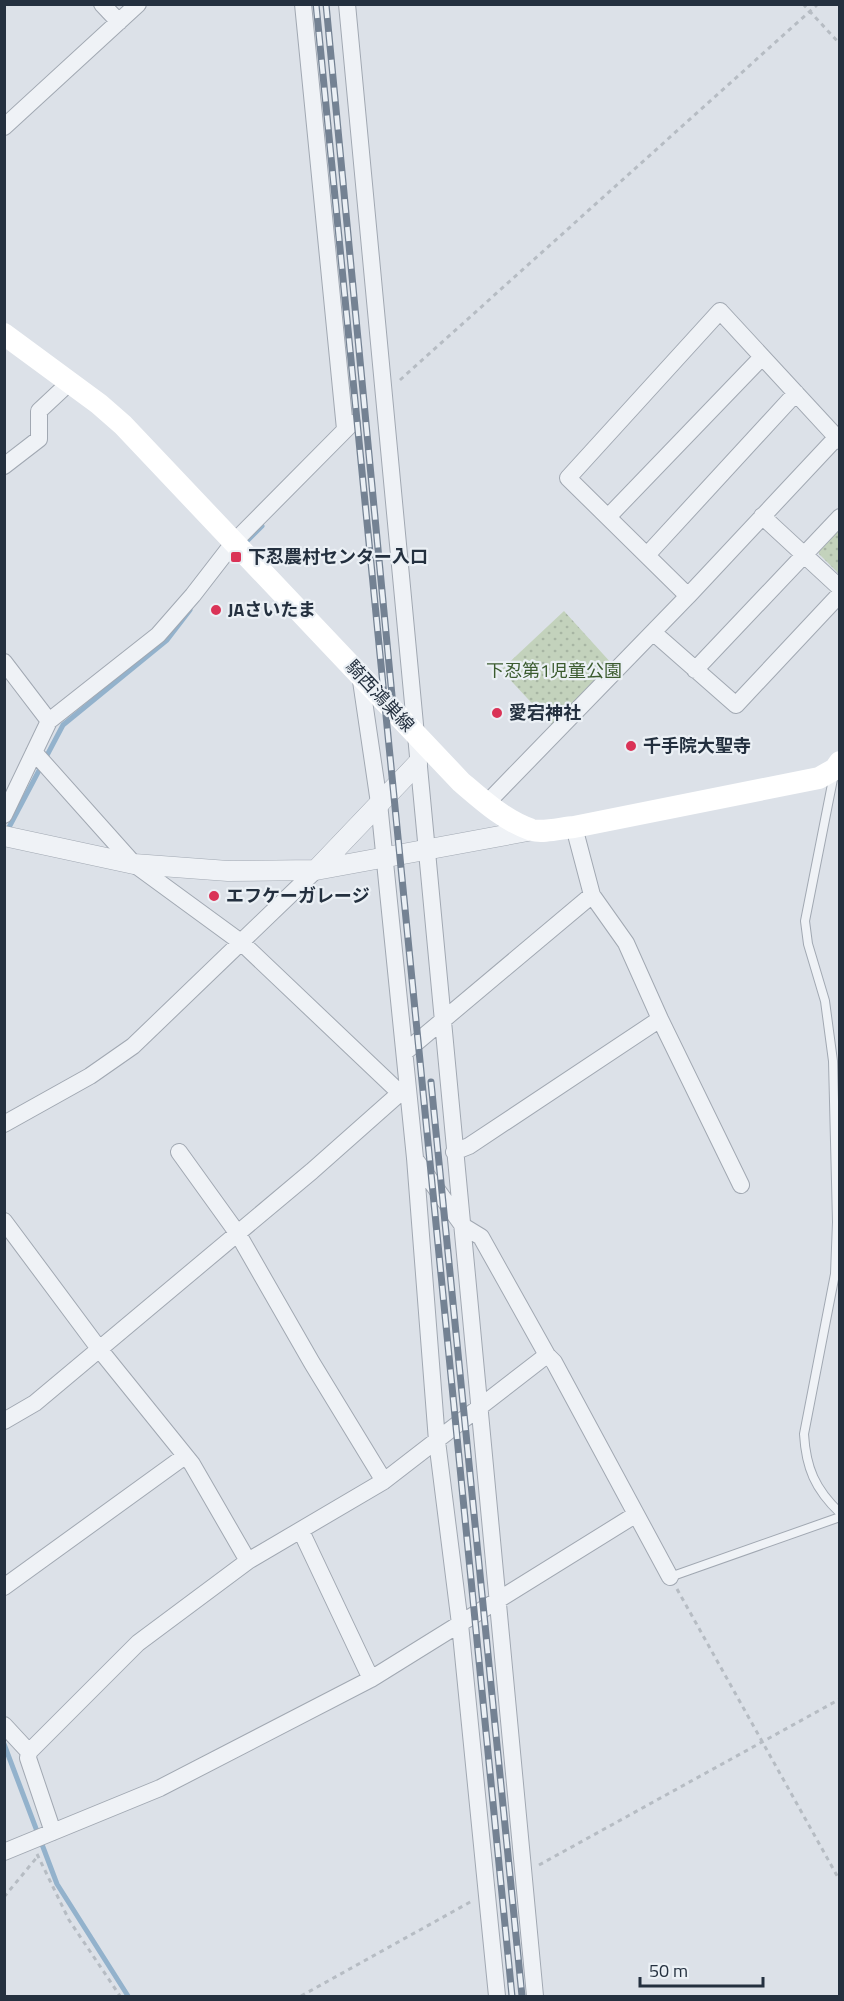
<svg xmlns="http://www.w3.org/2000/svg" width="844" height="2001" viewBox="0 0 844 2001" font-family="'Titillium Web','Noto Sans JP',sans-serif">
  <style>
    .park { fill: url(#park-dots) }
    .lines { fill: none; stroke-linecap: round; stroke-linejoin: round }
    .stream { stroke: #93b2cc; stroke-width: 5 }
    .service-casing { stroke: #a1a8b2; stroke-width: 10 }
    .minor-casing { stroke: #a1a8b2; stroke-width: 18 }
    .tertiary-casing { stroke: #a1a8b2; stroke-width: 21 }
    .path { stroke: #b6bcc3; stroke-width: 3; stroke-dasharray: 4.5 4.5; stroke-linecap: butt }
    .service { stroke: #eff2f6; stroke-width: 8 }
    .minor { stroke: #eff2f6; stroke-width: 16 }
    .tertiary { stroke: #eff2f6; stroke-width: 20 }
    .secondary { stroke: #fff; stroke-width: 22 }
    .rail-casing { stroke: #748293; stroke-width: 7 }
    .rail { stroke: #ebf0f5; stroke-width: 4.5; stroke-dasharray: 14; stroke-linecap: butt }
    .poi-dot { fill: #da3357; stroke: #ebf0f5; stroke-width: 2 }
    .labels { text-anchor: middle; stroke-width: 4.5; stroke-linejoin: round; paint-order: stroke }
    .poi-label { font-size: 18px; font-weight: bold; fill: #24303f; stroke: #ebf0f5; text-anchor: start }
    .park-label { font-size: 18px; fill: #3c5c30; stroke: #ebf0f5 }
    .street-label { font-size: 18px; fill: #24303f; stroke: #ebf0f5 }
  </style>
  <defs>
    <pattern id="park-dots" width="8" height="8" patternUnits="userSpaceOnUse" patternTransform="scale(1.5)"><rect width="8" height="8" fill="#c3d2bc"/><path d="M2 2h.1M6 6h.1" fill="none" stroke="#a7b5a3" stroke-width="1.8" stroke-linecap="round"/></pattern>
  </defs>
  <rect width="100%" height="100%" fill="#dce1e8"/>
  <path class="park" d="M839,525V574L819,554V547Z
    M564,611L612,664L553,726L501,670Z"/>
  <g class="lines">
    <path class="stream" d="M243,545L262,526
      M6,833L63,725L167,640L190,610
      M4,1744L57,1884L128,1996"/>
    <defs>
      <path id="service" d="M834,774L805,921L808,944L825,1001L833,1061L837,1222L835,1274L804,1434C806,1468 815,1489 840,1513
        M670,1577L840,1517"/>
      <path id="minor" d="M102,4L119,22
        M303,4L345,429
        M347,4L535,1996
        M4,127L138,4
        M4,466L39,439V411L70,382
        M762,516L840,588
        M608,517L762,357
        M647,555L796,393
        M688,596L836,438
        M654,633L736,705L840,594
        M4,662L49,721
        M695,670L840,517
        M360,674L379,803L415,1158L437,1441L460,1624L497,1996
        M34,752L134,864L242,943L400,1093
        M486,804L688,596L568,478L720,311L840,441
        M4,815L49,721L158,635L193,595L234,542L352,423
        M592,895L626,943L660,1019L741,1185
        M405,1052L592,895L574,827
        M4,1124L90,1076L133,1046L316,870
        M179,1152L238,1234L312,1363L384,1481
        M454,1152L469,1146L660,1019
        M415,1159L463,1226L481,1237L547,1355L554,1362L670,1577
        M4,1221L100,1350L192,1464L248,1561
        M4,1421L35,1403L312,1171L400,1093L408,1092
        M301,1531L371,1679
        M4,1587L185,1456
        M4,1725L29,1752
        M53,1832L28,1758L29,1752L138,1643L248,1561L384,1481L547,1355
        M4,1852L160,1788L371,1679L635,1515"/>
      <path id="tertiary" d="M4,836L134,864L228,871L316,870L533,830
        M316,870L417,764"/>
    </defs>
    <use href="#service" class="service-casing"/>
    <use href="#minor" class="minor-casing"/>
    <use href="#tertiary" class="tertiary-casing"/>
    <path class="path" d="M803,4L840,44
      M400,380L818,4
      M677,1589L840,1881
      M37,1854L69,1920L120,1996
      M539,1865L840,1699
      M4,1897L38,1856
      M301,1996L472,1901"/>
    <use href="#service" class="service"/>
    <use href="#minor" class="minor"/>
    <use href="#tertiary" class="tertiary"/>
    <path class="secondary" d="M4,334L99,404L123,425L461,782C482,800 505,821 532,830C543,833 562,828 574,827L819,778L835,769L840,762"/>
    <defs>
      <path id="rail" d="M316,4L512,1996
        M326,4L393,706
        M431,1082L522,1996"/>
    </defs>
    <use href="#rail" class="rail-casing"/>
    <use href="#rail" class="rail"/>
  </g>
  <g class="poi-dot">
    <rect x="230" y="551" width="12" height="12" rx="3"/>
    <circle cx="216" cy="610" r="6"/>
    <circle cx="497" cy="713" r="6"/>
    <circle cx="631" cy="746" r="6"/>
    <circle cx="214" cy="896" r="6"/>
  </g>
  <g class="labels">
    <g class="poi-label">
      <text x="248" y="563">下忍農村センター入口</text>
      <text x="228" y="616">JAさいたま</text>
      <text x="509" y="719">愛宕神社</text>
      <text x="643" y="752">千手院大聖寺</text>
      <text x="226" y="902">エフケーガレージ</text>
    </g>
    <g class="park-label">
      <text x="554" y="677">下忍第1児童公園</text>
    </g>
    <g class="street-label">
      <text transform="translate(380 696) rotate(47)" y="6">騎西鴻巣線</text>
    </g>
  </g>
  <rect width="844" height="2001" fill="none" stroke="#24303f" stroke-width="12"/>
  <path d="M640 1977v9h123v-9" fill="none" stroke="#24303f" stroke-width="3"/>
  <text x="649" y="1977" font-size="18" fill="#24303f" stroke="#ebf0f5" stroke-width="4.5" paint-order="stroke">50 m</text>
</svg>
